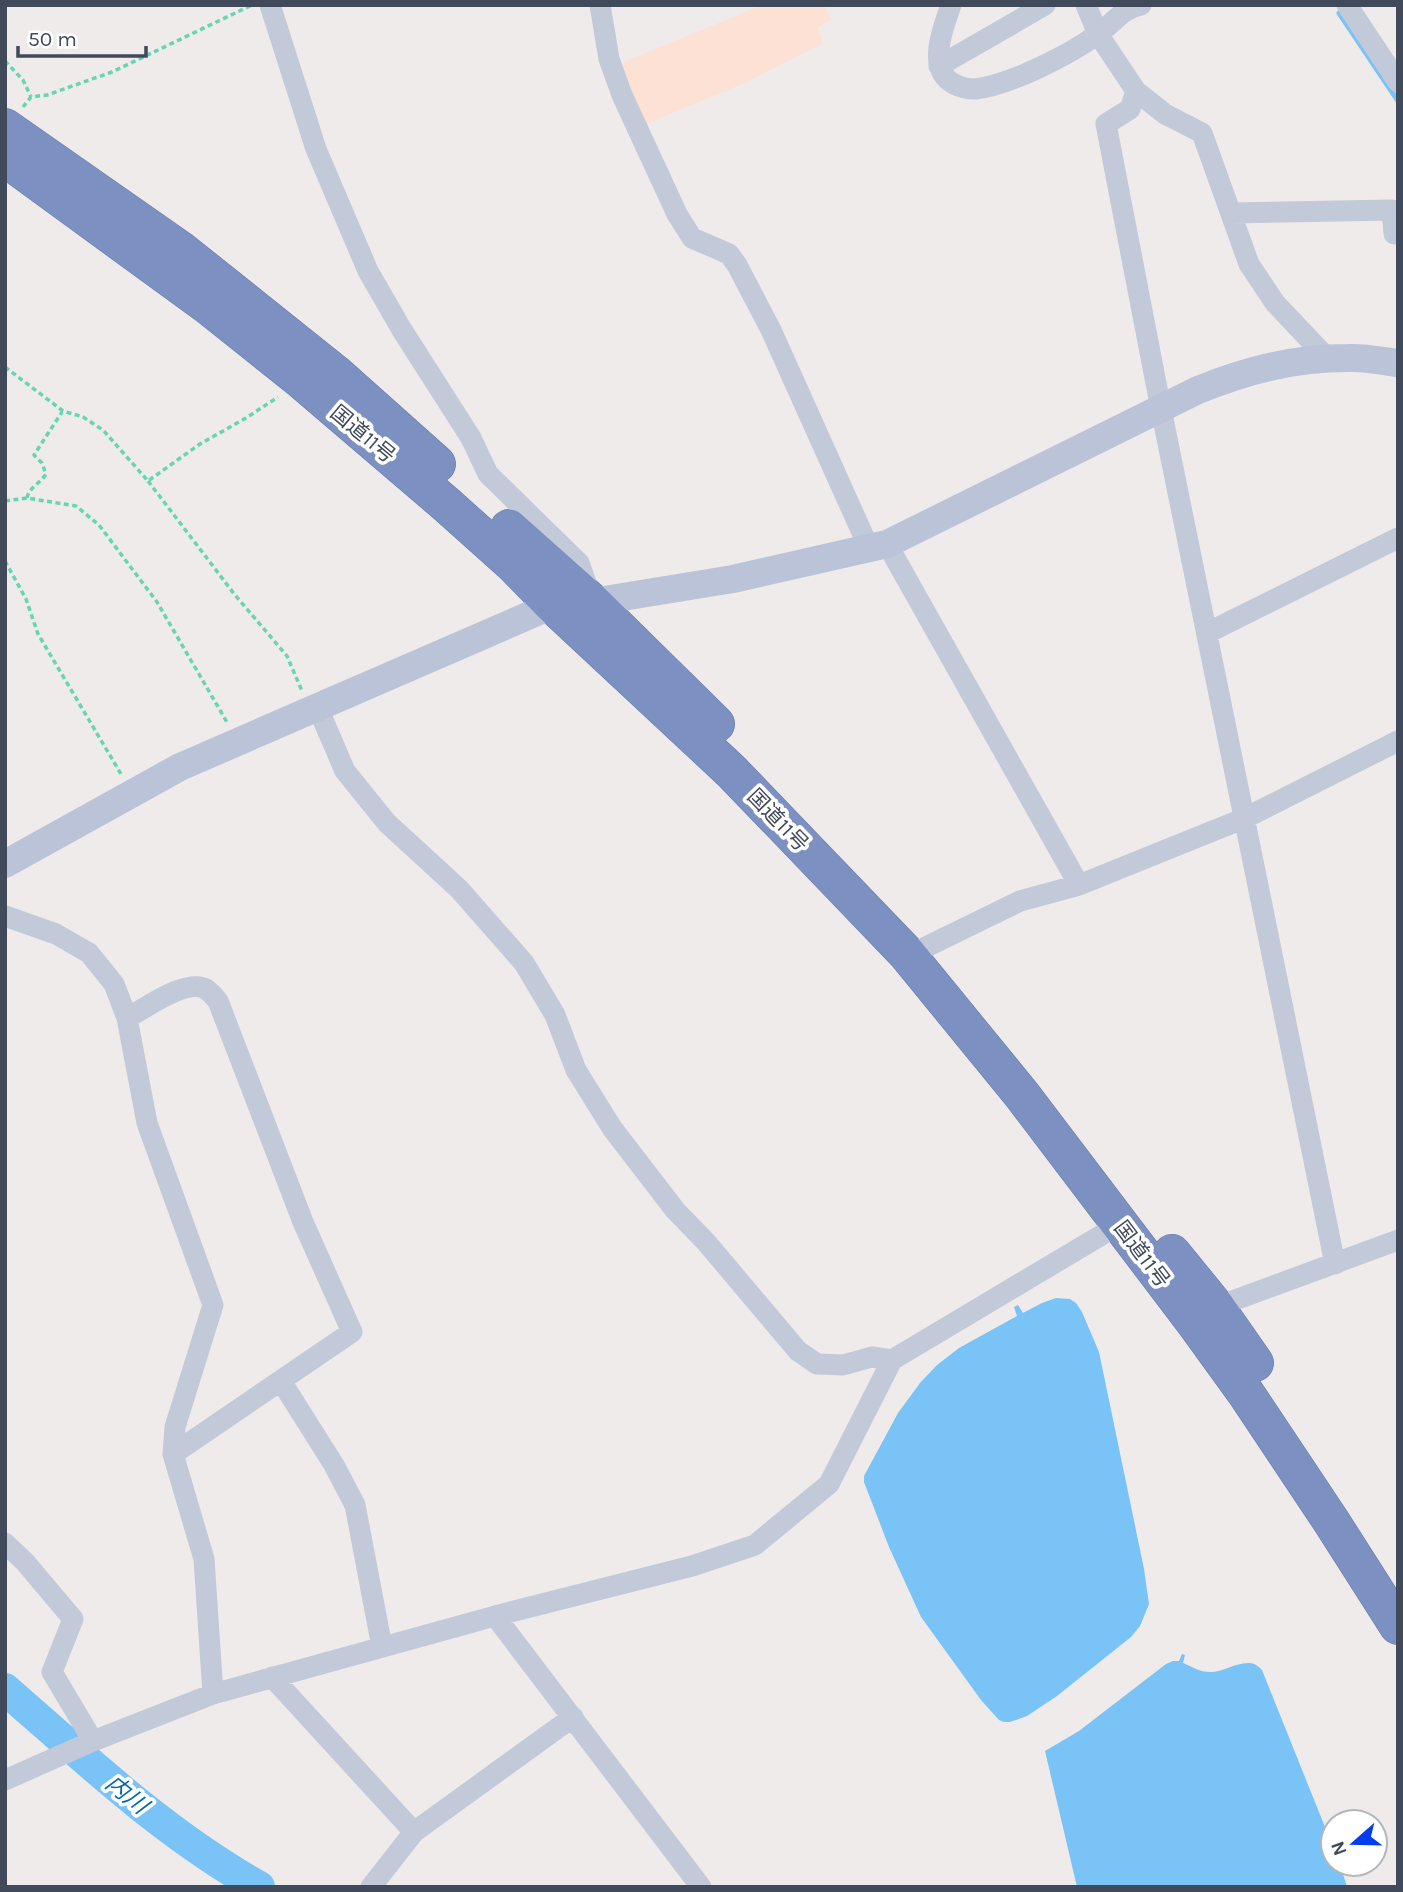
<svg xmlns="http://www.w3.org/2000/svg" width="1403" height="1892" viewBox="0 0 1403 1892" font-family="Karla,'Noto Sans JP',sans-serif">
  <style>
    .medical { fill: #fee1d5 }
    .water { fill: #79c3f6 }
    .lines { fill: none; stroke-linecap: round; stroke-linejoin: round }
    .stream { stroke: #79c3f6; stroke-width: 5 }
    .river { stroke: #79c3f6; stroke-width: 32 }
    .highway-casing { stroke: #677bad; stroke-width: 38 }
    .path { stroke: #66d5b4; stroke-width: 3.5; stroke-dasharray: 5 3.5; stroke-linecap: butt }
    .street { stroke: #c2c9d8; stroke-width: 21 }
    .secondary { stroke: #bac3d7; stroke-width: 28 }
    .highway { stroke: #7c90c1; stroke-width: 37 }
    .labels { text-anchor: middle; stroke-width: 7; stroke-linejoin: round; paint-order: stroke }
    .street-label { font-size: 21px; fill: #414a5a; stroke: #fff }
    .water-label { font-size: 23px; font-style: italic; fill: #0068af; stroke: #fff }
  </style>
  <rect width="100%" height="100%" fill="#eeebea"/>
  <path class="medical" d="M762,5H824L831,19L818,27L823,43L747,82L644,125L628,88L622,63Z"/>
  <path class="water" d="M1056,1298L1070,1299L1076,1303L1082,1312L1099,1352L1144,1569L1149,1604L1140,1626L1131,1637L1057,1696L1027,1716L1010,1722H1004L999,1720L981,1700L921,1617L889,1547L864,1482V1476L898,1413L920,1383L937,1365L959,1348L1017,1316L1014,1307L1018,1305L1023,1313L1042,1303Z
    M1182,1654L1185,1655L1183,1663C1192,1667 1200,1672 1210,1672C1228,1672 1248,1653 1262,1670L1333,1847V1864H1340L1347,1887H1077L1045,1751L1079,1731L1166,1664L1173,1661H1179Z"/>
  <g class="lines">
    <path class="stream" d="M1339,13L1398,101"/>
    <path class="river" d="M5,1689C86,1760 165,1834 259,1887"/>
    <defs>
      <path id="highway" d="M5,127L181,250L335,373L437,464
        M5,158L208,306L302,381L447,505L513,564L553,605L732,772L906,953L1022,1095L1195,1323L1245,1392L1331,1521L1398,1626
        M509,528L592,602L716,724
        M1172,1253L1216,1307L1255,1363"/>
    </defs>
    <use href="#highway" class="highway-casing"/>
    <path class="path" d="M5,61L23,80L31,97
      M23,107L31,97L47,95L112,72L252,5
      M5,367L63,411L83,417L103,430L148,481L200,444L246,418L278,397
      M148,481L235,595L287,656L302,691
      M27,498C29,487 41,483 46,474L42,463L34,455L62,412
      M5,501L27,498L76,506L99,525L157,602L228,724
      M5,561L26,599L38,634L121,774"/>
    <path class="street" d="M270,5L316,149L368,271L402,330L471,438L488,474L579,563L590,594
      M600,5L609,59L622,95L677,214L692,238L729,254L737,265L771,330L869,548
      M951,5C943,28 926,69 954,84C960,87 968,89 975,89C1010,85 1069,55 1098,34C1114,23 1121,9 1141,5
      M1086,5L1098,34L1136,91L1130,109L1106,124L1161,409L1335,1264
      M1347,5L1398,82
      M939,66L1045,5
      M1136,91L1165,114L1202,133L1249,264L1275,303L1328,359
      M1231,213L1392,210L1394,234
      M887,544L1079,885
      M1207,633L1398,538
      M317,706L345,771L387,823L459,889L524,963L555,1015L576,1070L612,1128L675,1210L706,1242L798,1351L817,1364L843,1365L872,1357L892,1360
      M5,916L56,934L89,953L114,984L127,1018L147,1123L213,1305L175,1427L173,1454L204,1559L213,1694
      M906,953L924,948L1020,901L1079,885L1245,818L1398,741
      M127,1018C146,1008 186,978 206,989C210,992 215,997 218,1001L303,1222L352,1332L173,1454
      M1210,1311L1216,1307L1398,1240
      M281,1381L334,1465L355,1505L382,1647
      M5,1543L25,1562L73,1619L52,1672L93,1741
      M495,1616L701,1887
      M272,1677L414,1832
      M5,1780L93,1741L213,1694L495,1616L692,1566L755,1545L829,1484L892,1360L1120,1224
      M371,1887L414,1832L573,1717"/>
    <path class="secondary" d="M5,864L180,767L553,605L592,602L733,579L887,544L1198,390C1248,370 1294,358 1348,358C1365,357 1382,361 1398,363"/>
    <use href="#highway" class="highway"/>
  </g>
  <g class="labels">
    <g class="street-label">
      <text transform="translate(363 434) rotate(40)" y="7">国道11号</text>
      <text transform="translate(778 820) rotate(46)" y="7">国道11号</text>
      <text transform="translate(1142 1254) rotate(53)" y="7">国道11号</text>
    </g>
    <g class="water-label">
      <text transform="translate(127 1794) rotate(39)" y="8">内川</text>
    </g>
  </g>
  <rect width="1403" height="1892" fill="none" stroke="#414a5a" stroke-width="14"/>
  <g transform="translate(1354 1843) rotate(250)"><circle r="33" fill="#ffffff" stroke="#b3b7bd" stroke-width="2"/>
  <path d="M0-5L12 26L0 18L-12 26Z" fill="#043cef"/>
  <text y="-10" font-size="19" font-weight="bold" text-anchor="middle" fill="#414a5a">N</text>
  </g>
  <path d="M18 46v10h128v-10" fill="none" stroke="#414a5a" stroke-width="3.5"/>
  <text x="28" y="46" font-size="21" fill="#414a5a" stroke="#ffffff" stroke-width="5" paint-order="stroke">50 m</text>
</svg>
